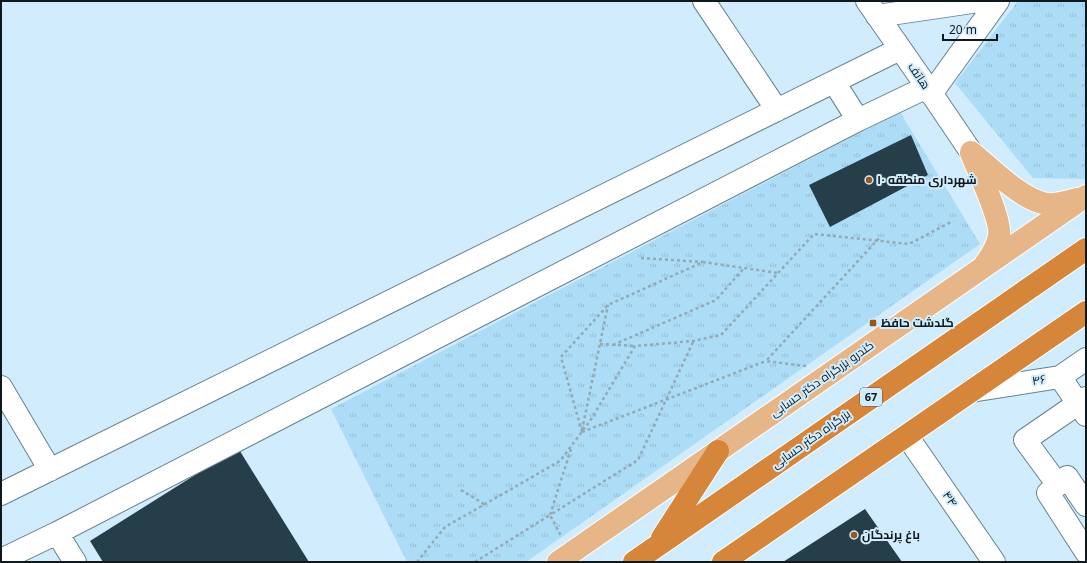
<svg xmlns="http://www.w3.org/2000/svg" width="1087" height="563" viewBox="0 0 1087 563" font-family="'Noto Sans',Cairo,sans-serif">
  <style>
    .park { fill: url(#park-tufts) }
    .building { fill: #263d4a }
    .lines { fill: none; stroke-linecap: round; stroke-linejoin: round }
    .minor-casing { stroke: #678190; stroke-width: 24 }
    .major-casing { stroke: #fff; stroke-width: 24 }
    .highway-casing { stroke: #fff; stroke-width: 24 }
    .path { stroke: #92a9b6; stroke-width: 2.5; stroke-dasharray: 3 3; stroke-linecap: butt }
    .minor { stroke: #fff; stroke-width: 22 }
    .major { stroke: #e6b689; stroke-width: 22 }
    .highway { stroke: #d6863a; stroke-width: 22 }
    .poi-dot { fill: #96591c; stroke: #d0ecfd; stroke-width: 1.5 }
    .labels { text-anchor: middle; stroke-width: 4; stroke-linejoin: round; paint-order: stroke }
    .shield { fill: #d0ecfd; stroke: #485860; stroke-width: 1 }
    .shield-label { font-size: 11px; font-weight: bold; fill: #0e181d }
    .street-label { font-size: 12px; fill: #0e181d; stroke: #d0ecfd }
    .poi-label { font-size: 12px; font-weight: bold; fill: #0e181d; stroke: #d0ecfd; text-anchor: start }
  </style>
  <defs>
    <pattern id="park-tufts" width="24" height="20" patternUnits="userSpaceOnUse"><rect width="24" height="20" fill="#addcf7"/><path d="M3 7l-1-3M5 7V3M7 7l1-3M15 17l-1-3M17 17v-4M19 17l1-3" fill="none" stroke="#94bcd3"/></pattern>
  </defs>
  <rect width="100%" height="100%" fill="#d0ecfd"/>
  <path class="park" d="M1018,1H1086L1085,179L1033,178L955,83Z
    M900,112L980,244L526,562H407L331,409Z"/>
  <path class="building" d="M911,135L928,175L830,227L809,185Z
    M238,448L309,562H103L90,541Z
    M865,509L902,562H783Z"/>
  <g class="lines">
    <defs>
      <path id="minor" d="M704,1L777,110
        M867,1L927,87L971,152
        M877,16L979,1
        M834,82L858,120
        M931,94L998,1
        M1060,377L1086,359
        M1,387L50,470
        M971,391L1060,377L1086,415
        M1086,398L1025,440L1058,485L1048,493L1086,552
        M907,436L994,562
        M1058,485L1067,477L1086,505
        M1,494L900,49
        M57,533L75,562
        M1,560L57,533L858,120L927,87"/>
      <path id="major" d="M971,152C991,168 1021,200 1047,204C1056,205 1068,201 1077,199
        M971,153C978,171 1002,220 999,236C997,247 992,255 985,264
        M558,562L1086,196"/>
      <path id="highway" d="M662,538L718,451
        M634,562L1086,249
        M723,562L1086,312"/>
    </defs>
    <use href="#minor" class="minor-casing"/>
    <use href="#major" class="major-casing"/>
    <use href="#highway" class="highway-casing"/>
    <path class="path" d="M641,258L703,262
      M600,344L635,346
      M613,345L716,300L744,268
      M806,366L766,361L881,236
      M582,430L608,305
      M582,432L561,357L608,305L703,262L778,273
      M582,432L766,361
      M571,449L550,515L638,460L693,342
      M461,490L484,504
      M417,562L445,527L560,461L590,421L635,346L693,341L721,335L814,234L909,244L953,221
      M475,562L550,515L561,536"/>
    <use href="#minor" class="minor"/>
    <use href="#major" class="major"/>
    <use href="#highway" class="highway"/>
  </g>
  <g class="poi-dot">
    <circle cx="869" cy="180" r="4"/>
    <rect x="869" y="319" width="8" height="8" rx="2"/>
    <circle cx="854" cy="535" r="4"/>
  </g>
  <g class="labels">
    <rect class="shield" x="860" y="388" width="22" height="18" rx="3"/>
    <g class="shield-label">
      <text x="871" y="401">67</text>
    </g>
    <g class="street-label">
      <text transform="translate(919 76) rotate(56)" y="4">هاتف</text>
      <text transform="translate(822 379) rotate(-35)" y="4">کندرو بزرگراه دکتر حسابی</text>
      <text transform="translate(1039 380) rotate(-9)" y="4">۴۶</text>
      <text transform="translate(811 439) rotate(-35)" y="4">بزرگراه دکتر حسابی</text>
      <text transform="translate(950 499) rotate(55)" y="4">۴۴</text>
    </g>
    <g class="poi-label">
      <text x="877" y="184">شهرداری منطقه ۱۰</text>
      <text x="881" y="327">گلدشت حافظ</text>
      <text x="862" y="539">باغ پرندگان</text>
    </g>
  </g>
  <rect width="1087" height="563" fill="none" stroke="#0e181d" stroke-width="4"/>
  <path d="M943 34v6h54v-6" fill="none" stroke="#0e181d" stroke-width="2"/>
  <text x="949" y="34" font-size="12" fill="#0e181d" stroke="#d0ecfd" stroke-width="3" paint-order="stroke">20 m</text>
</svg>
